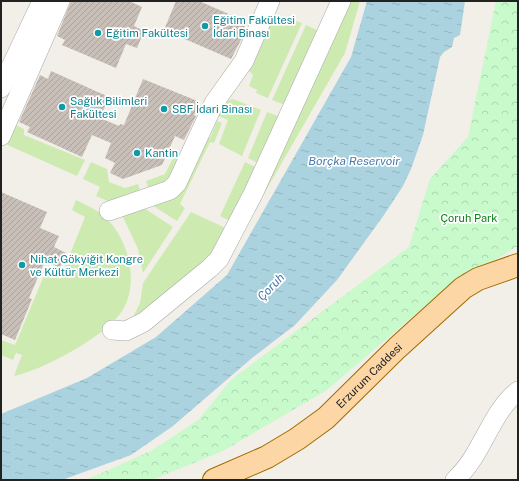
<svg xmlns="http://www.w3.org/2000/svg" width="519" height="481" viewBox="0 0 519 481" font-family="'Public Sans',sans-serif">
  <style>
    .grass { fill: #cdebb0 }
    .park { fill: url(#park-crowns) }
    .water { fill: url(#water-ripples) }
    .building { fill: url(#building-hatch) }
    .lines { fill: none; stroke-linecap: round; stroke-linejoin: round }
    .minor-casing { stroke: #a9a9a9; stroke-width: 20 }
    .major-casing { stroke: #a06b00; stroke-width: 24 }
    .minor { stroke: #fff; stroke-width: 19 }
    .major { stroke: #fcd6a4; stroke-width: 22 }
    .culture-dot { fill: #0f9aa8; stroke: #fff; stroke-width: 1.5 }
    .labels { text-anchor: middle; stroke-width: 3.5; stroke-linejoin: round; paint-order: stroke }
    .culture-label { font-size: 11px; fill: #0d838f; stroke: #fff; text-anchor: start }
    .park-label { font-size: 11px; fill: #0c8416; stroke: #fff }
    .street-label { font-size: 11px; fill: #222; stroke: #fff }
    .water-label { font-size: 12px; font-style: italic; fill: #4a7aab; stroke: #fff }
  </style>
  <defs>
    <pattern id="park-crowns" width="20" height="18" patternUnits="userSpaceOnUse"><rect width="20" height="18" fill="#c8facc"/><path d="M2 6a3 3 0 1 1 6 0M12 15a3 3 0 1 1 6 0" fill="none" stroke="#acd6af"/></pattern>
    <pattern id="water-ripples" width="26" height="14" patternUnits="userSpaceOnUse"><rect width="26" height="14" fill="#aad3df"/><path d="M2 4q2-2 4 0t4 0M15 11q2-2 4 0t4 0" fill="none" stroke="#92b5bf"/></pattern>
    <pattern id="building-hatch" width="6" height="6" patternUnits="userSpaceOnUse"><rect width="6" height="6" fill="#c7bfb8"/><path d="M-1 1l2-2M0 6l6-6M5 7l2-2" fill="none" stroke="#aba49e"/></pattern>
  </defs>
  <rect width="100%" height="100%" fill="#f2efe9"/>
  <path class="grass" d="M347,1H360L345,53L249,220Z
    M270,12L295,24L297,21L302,23L268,98L256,93L257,90L249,86L253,75L246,68Z
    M306,25L321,32L288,106L272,100Z
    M233,99L261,110L242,156L219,144L228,120L216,115L221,103Z
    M267,112L283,118L262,165L248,158Z
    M217,121L222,123L214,143L210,142L180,204L185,208L177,221L150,204L206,136L210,138Z
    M12,123L24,129V135L85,160L77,176L3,143Z
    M175,154L183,157L172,180L149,191L146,181L165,174Z
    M91,162L107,169L109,182L125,188L138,184L141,193L110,202L96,196L100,187L83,179Z
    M245,162L260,169L232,222L220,216Z
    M76,200C88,206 101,211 109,221C130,244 140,287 120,314C102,338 43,370 14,376L22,355L16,353L13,360L1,355V340L15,345L45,273L60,279L85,217L72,210Z
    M141,206L173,227L143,273L138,249L123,217V214Z
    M191,212L228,229L213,254L131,321L140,303L143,283Z"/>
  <path class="park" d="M496,1H518V246L439,294L327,390L223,451L152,480H86L151,451L198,420L232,379L409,247L430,179L468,137Z"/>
  <path class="water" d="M367,1H465L460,35L454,38L452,47L444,52L440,57L423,135L411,169L403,186L384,215L337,280L295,325L252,358L173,426L131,455L62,480H1V414L87,378L156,337L227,275L351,57Z"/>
  <path class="building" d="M71,1H129L142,7L134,26L144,31L137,48L126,44L116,68L62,45L65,40L57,36Z
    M176,1H199L247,22L241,33L244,34L231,59L164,30Z
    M51,71L109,97L100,118L119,126L120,124L124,125L143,79L200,102L194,115L196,116L184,140L175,136L162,165L123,179L110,173L115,163L105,158L111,143L92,135L82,157L27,132L30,127L19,122L40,75L48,79Z
    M1,192L47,212L40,228L59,236L54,247L66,253L60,268L45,261L29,298L32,299L15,340L1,334Z"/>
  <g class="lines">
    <defs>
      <path id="minor" d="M1,88L42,1
        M1,136L60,1
        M109,211L170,190L177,183L214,103L244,61L270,1
        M112,330L126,331L144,322L210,268L219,259L253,194L341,1
        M455,480C483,454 490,413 518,391"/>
      <g id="major">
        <path id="s1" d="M214,480L267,457L297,439L326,418L397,348L463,288L478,279L518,265"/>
      </g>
    </defs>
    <use href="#minor" class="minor-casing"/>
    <use href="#major" class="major-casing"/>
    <use href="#minor" class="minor"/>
    <use href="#major" class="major"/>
  </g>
  <g class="culture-dot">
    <circle cx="205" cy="26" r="4"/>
    <circle cx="98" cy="33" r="4"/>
    <circle cx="62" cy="107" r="4"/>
    <circle cx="164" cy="109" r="4"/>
    <circle cx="137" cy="153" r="4"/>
    <circle cx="22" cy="265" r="4"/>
  </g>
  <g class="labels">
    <g class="culture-label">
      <text x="213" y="24">Eğitim Fakültesi<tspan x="213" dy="13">İdari Binası</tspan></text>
      <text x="106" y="37">Eğitim Fakültesi</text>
      <text x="70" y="105">Sağlık Bilimleri<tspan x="70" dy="13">Fakültesi</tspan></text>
      <text x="172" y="113">SBF İdari Binası</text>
      <text x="145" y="157">Kantin</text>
      <text x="30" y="263">Nihat Gökyiğit Kongre<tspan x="30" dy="13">ve Kültür Merkezi</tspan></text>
    </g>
    <g class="park-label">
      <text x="469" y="222">Çoruh Park</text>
    </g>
    <g class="street-label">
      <text dy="4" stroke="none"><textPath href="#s1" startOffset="189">Erzurum Caddesi</textPath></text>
    </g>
    <g class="water-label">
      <text x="354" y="165">Borçka Reservoir</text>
      <text transform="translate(271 287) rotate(-46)" y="4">Çoruh</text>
    </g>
  </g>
  <rect width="519" height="481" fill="none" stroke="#222222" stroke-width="4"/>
</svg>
